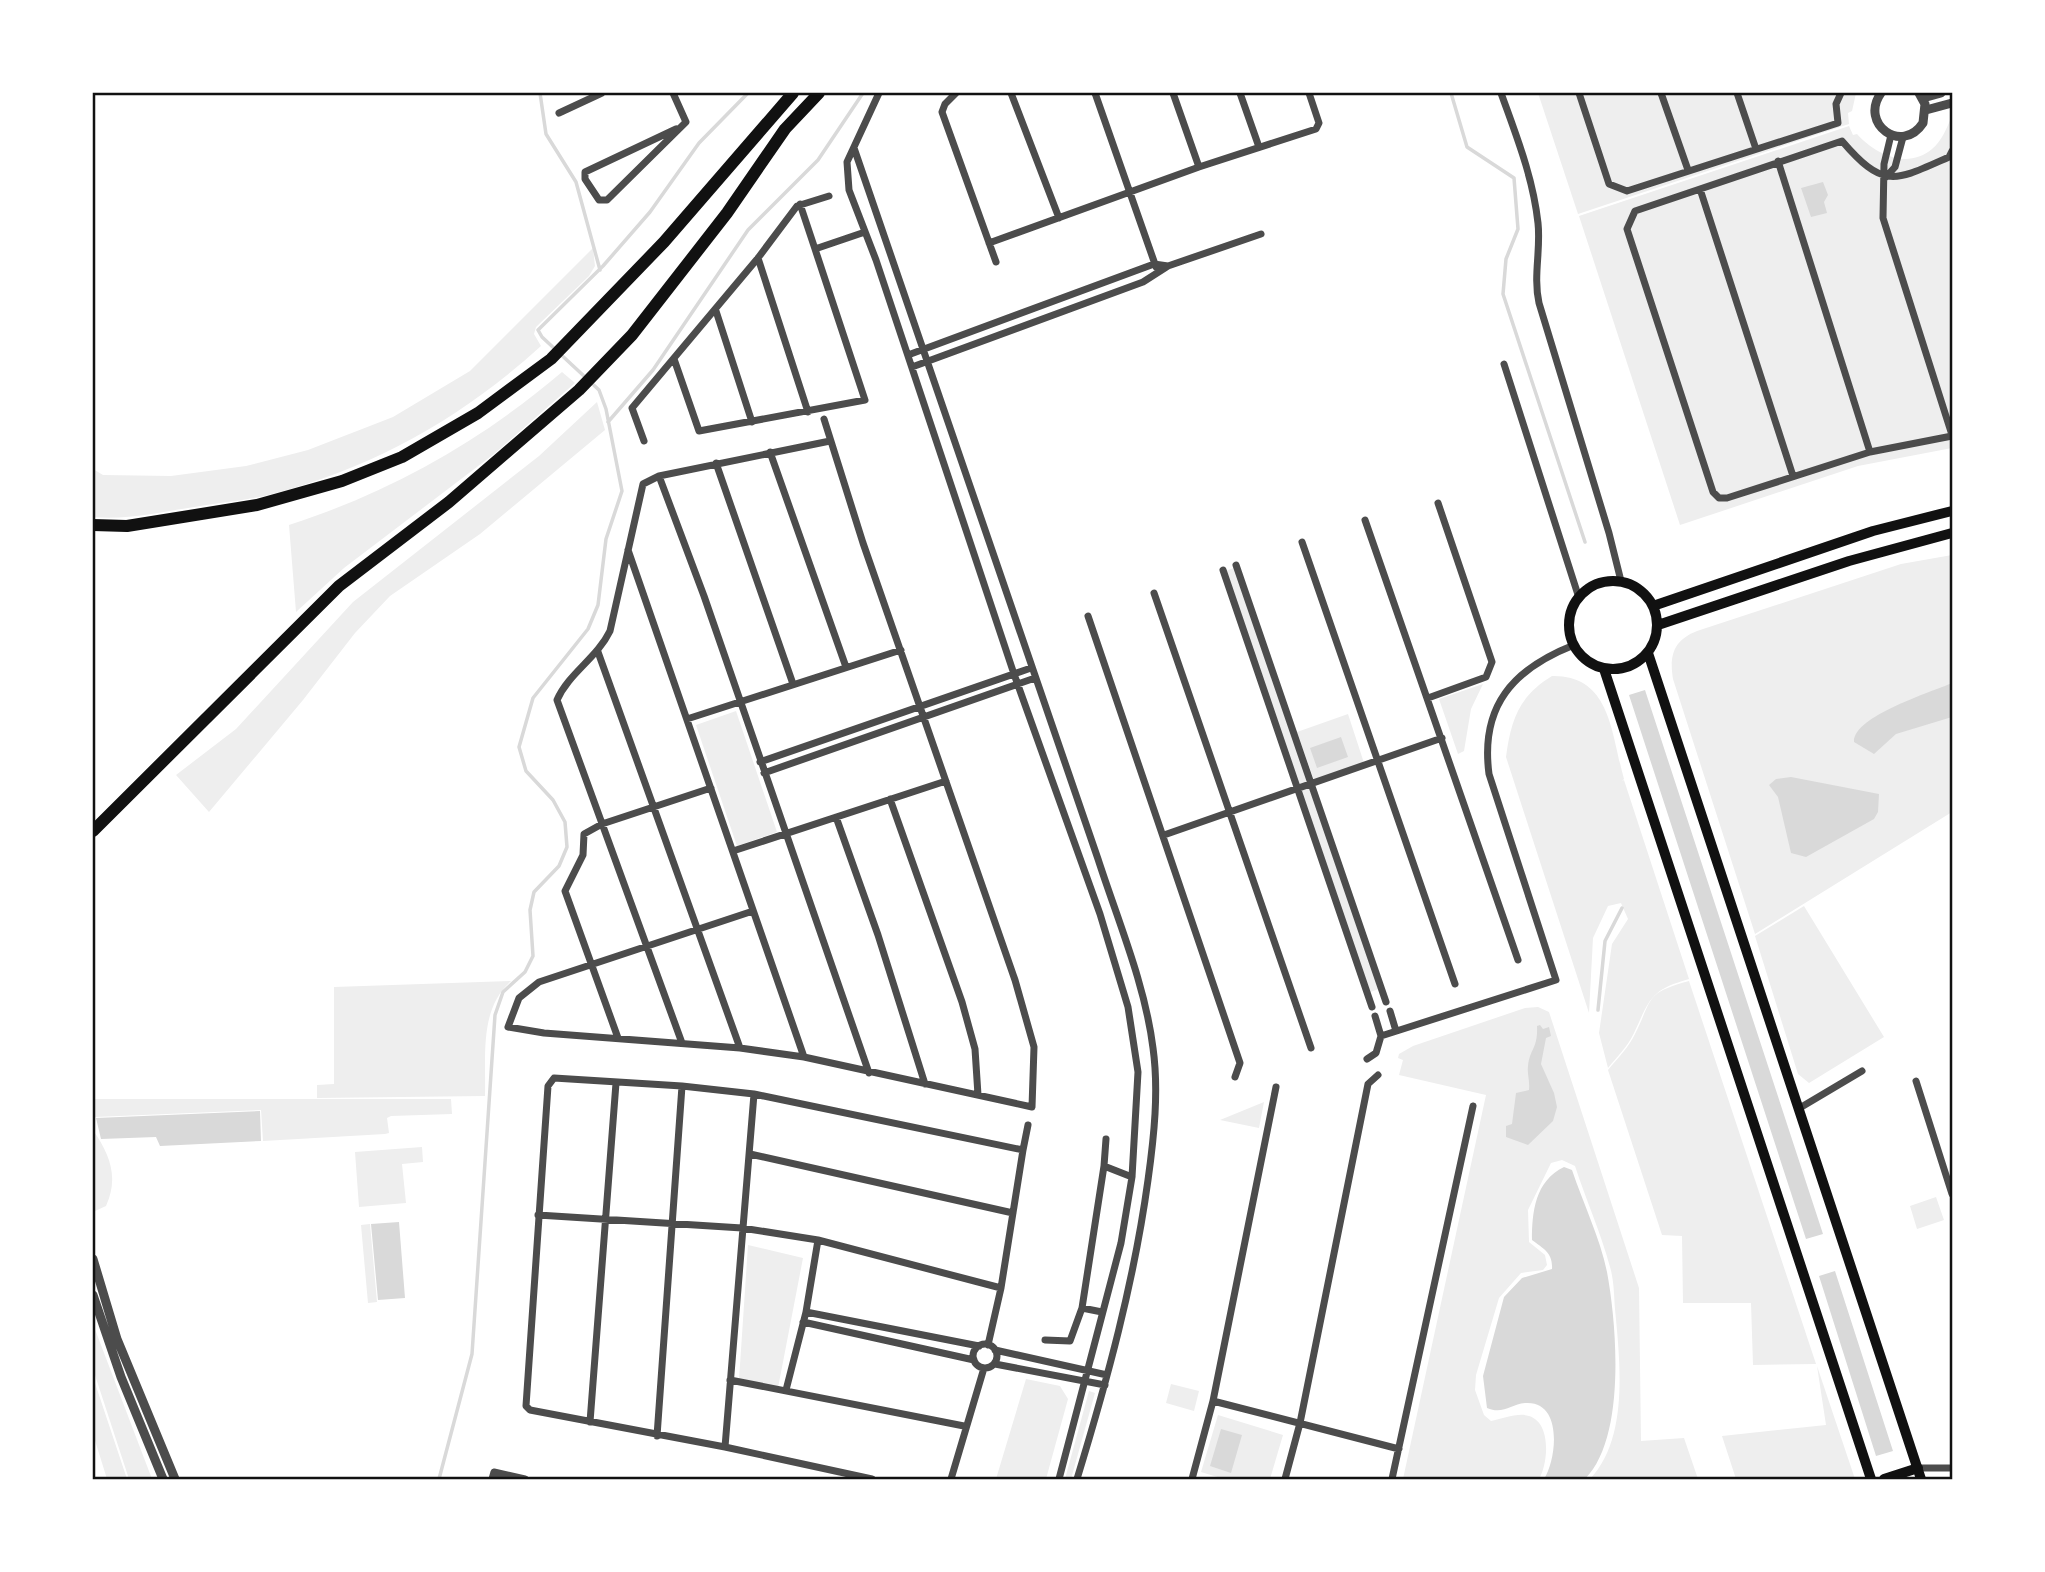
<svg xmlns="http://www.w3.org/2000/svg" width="2045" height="1572" viewBox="0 0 2045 1572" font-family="'Public Sans',sans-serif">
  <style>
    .green { fill: #eee }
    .water { fill: #d9d9d9 }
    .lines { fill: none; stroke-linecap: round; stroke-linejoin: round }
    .stream { stroke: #d9d9d9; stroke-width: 3.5 }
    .minor { stroke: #4c4c4c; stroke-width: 7 }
    .tertiary { stroke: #4c4c4c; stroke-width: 9 }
    .secondary { stroke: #111; stroke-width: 10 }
    .motorway { stroke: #111; stroke-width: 12 }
    .neatline { fill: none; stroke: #111; stroke-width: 2.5 }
  </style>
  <rect width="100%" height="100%" fill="#fff"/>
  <path class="green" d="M1538,93H1856L1852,111L1848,113L1849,124L1578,214Z
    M1952,116V448L1858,466L1680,525L1579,216L1849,126L1853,135L1857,134C1875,154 1907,170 1932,149C1942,141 1947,127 1952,116Z
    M593,248L595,266L589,276L536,327L534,334L541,346C463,417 375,467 272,494C245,501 216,503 188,508C156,513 125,520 93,517V469L103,475L171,476L246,466L308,450L393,417L470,371Z
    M562,372L575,383L494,454L344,568L296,612L289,525C391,492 481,441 562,372Z
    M597,402L605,430L480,534L390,596L355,633L303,700L209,812L176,775L236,729L353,602L539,456Z
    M1952,555V812L1755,934L1673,679C1669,655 1674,640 1697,631L1901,564Z
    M1234,568L1308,782L1298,785L1225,571Z
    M1552,676C1611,675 1611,733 1624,779L1622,781L1624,780L1689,979C1650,990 1650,999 1634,1033C1628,1046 1617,1057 1608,1068L1599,1033L1612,944L1628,919L1621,903L1608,906L1593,938L1589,1013L1506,757C1511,720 1519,696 1552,676Z
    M1483,684L1471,709L1464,751L1458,754L1439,699Z
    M736,711L777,832L737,846L696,725Z
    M1348,714L1364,763L1314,780L1297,732Z
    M1309,787L1379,989L1370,992L1300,790Z
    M1804,906L1884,1037L1809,1083L1798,1074L1755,936Z
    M511,981C479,1009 486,1056 485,1096L317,1098V1085L334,1084V987Z
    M1689,981L1816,1364L1753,1365L1751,1303H1683L1682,1236L1662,1235L1608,1070C1617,1059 1629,1047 1635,1034C1653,998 1645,993 1689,981Z
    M1538,1007L1549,1012L1639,1288L1641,1441L1684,1438L1698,1479H1590C1629,1438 1620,1362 1615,1309C1614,1296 1614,1280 1610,1267C1601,1233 1586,1200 1575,1166L1562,1160L1551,1163L1528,1210L1529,1242L1545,1255L1547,1265L1543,1270L1521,1273L1499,1298L1476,1375L1475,1390L1484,1415L1491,1421C1502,1419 1519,1412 1529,1416C1552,1423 1548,1464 1539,1479H1403L1486,1095L1399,1075L1403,1060L1398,1058L1399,1054L1413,1046L1525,1008Z
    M93,1099H451L452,1114L391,1116L387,1118L389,1133L385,1134L263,1141L261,1110L95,1117Z
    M1264,1102L1259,1128L1220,1120Z
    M93,1130C110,1155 119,1177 106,1206L95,1211Z
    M422,1147L423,1162L402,1164L406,1203L359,1207L355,1152Z
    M1936,1197L1944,1220L1917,1229L1910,1206Z
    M370,1224L377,1302L368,1303L361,1225Z
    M748,1245L803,1258L778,1388L739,1380Z
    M93,1324L152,1479H129L93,1369Z
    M1817,1366L1855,1479H1736L1722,1436L1826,1425Z
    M93,1377L127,1479H107L93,1434Z
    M1026,1379L1060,1386L1068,1399L1046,1479H996Z
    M1171,1384L1199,1391L1194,1411L1166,1403Z
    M1089,1391L1095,1393L1071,1479H1065Z
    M1218,1415L1283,1435L1270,1479H1224L1201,1472Z"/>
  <path class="water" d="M1823,182L1828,195L1824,202L1827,213L1811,217L1801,188Z
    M1952,683V717L1896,734L1874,754L1854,742C1853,716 1932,692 1952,683Z
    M1645,690L1823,1234L1806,1239L1629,695Z
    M1341,737L1348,757L1317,768L1310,748Z
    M1791,777L1879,794L1878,812L1874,819L1806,857L1791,853L1778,797L1769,785L1776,779Z
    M1540,1025L1543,1029L1549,1027L1551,1036L1546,1038L1541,1064L1554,1093L1557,1107L1553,1121L1528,1145L1506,1137V1126L1512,1124L1516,1093L1529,1090C1530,1081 1527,1074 1528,1066C1530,1048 1538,1049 1537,1026Z
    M260,1111L261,1141L160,1146L156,1137L101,1139L96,1118Z
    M1564,1167L1572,1170C1583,1203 1600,1238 1607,1272C1617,1326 1626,1438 1585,1479H1544C1557,1459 1563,1400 1525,1403C1511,1404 1503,1415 1487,1408L1483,1376L1504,1297L1522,1278L1552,1269C1553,1253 1544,1249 1532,1240C1532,1212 1535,1181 1564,1167Z
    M399,1222L405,1298L378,1300L371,1224Z
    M1835,1271L1893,1451L1876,1456L1819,1276Z
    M1221,1429L1242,1435L1231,1473L1210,1466Z"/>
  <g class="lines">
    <path class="stream" d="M540,93L546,134L576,182L600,270
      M1451,93L1467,147L1514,178L1518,229L1506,259L1503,294L1585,542
      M608,422L653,370L748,230L818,160L863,93
      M1598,1010L1605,941L1622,908
      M439,1479L472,1354L495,1015L503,992L525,972L533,956L530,910L534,892L559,866L567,847L565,822L553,800L526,771L519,747L533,698L588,629L598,605L606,539L622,491L606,409L599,390L542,337L538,330L603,266L650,212L699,143L748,93"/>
    <path class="minor" d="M673,93L686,122L607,200H599L585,179V172L676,129
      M879,93L847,162L849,190L876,260L1014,674L1100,914L1128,1007L1138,1072L1132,1177L1121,1243L1059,1479
      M956,93L945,104L942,112L996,262
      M1011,93L1059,218
      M1095,93L1156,267
      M1173,93L1199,167
      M1240,93L1259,147
      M1501,93C1516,135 1533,177 1538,223C1541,250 1533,276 1539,303L1609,533L1621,581
      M1579,93L1609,184L1627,191L1838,123L1836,104L1841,93
      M1661,93L1688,170
      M1737,93L1756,149
      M559,113L602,93
      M1891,135L1884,164L1883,218L1952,435
      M854,148L1098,859C1118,921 1145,984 1153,1048C1159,1091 1154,1137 1148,1180C1134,1282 1107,1381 1077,1479
      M1952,151L1949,157C1895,181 1884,190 1842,141L1635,211L1627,229L1713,492L1719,498H1727L1870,452L1952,436
      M1778,161L1870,452
      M1885,178L1895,167L1903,137
      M1700,189L1793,476
      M800,204L815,249L865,232
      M989,243L1199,167L1316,129L1319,123L1309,93
      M758,258L808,412
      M716,311L752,422
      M908,355L1154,264L1168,266
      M674,359L699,431L865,400L815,249
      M1504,364L1579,598
      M912,367L1143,282L1168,266L1261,234
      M644,441L632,408L758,258L797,206L829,196
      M770,452L846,667
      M716,463L793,684
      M659,476L704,596L869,1073
      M1365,520L1518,960
      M1302,542L1455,984
      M628,550L804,1057
      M1236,565L1386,1002
      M1223,570L1372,1007
      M1154,593L1311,1048
      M1088,616L1240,1063L1235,1077
      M598,652L740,1048
      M1428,698L1486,677L1492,662L1438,503
      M687,719L901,650
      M760,762L1031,668
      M764,773L1035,678
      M890,799L962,1002L975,1049L978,1095
      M836,817L878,935L925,1084
      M1164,835L1442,738
      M733,851L946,781
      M753,911L539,982L519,998L508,1027L544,1033L740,1048L804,1057L1032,1107L1034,1047L1015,980L863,543L824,419
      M1390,1011L1396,1031
      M1375,1016L1381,1036
      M1381,1036L1556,980L1489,774C1480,706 1513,669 1574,645
      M618,1038L565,891L583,855L584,834L602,824L711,788
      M682,1043L557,700C569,673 597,658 610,631L643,484L659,476L830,441
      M1367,1059L1376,1053L1381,1036
      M554,1078L682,1086L754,1094L725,1447L530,1410L526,1406L548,1086Z
      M1916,1081L1952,1194
      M754,1094L1023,1150L1001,1288L988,1345
      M1798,1109L1862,1071
      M1023,1150L1028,1125
      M750,1154L1013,1213
      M1104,1166L1106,1139
      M538,1215L742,1228L818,1240L1001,1288
      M806,1312L979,1346
      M1102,1312L1082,1308L1104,1166L1132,1177
      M803,1322L974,1360
      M1045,1340L1070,1341L1082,1308
      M973 1356a12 12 0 1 1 24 0a12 12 0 1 1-24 0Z
      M995,1350L1107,1375
      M995,1364L1105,1385
      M730,1380L964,1426
      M786,1390L806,1312L818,1240
      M1213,1401L1399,1449
      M590,1422L616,1083
      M657,1436L682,1086
      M725,1447L872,1479
      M1918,1468H1952
      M492,1479L494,1472L525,1479
      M951,1479L984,1368
      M1192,1479L1213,1401L1276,1087
      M1285,1479L1300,1423L1368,1084L1378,1075
      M1392,1479L1473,1106"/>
    <path class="tertiary" d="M1881,93C1859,124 1902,155 1923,123L1925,104L1919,93
      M1923,98L1941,93
      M1926,110L1952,103
      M93,1259L117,1339L175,1479
      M93,1295L121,1377L163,1479"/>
    <path class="secondary" d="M1569 625a44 44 0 1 1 88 0a44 44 0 1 1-88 0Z
      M1653,606L1873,531L1952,511
      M1658,625L1849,561L1952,533
      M1648,653L1921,1479
      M1604,669L1871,1479
      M1884,1479L1918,1468"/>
    <path class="motorway" d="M93,525L127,526L257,505L342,481L402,457L478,413L551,359L664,242L793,93
      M93,831L339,586L449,502L579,390L632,335L727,213L785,129L819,93"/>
  </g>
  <rect width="2045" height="1572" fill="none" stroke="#ffffff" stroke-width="189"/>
  <rect x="94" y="94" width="1857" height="1384" class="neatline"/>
</svg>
